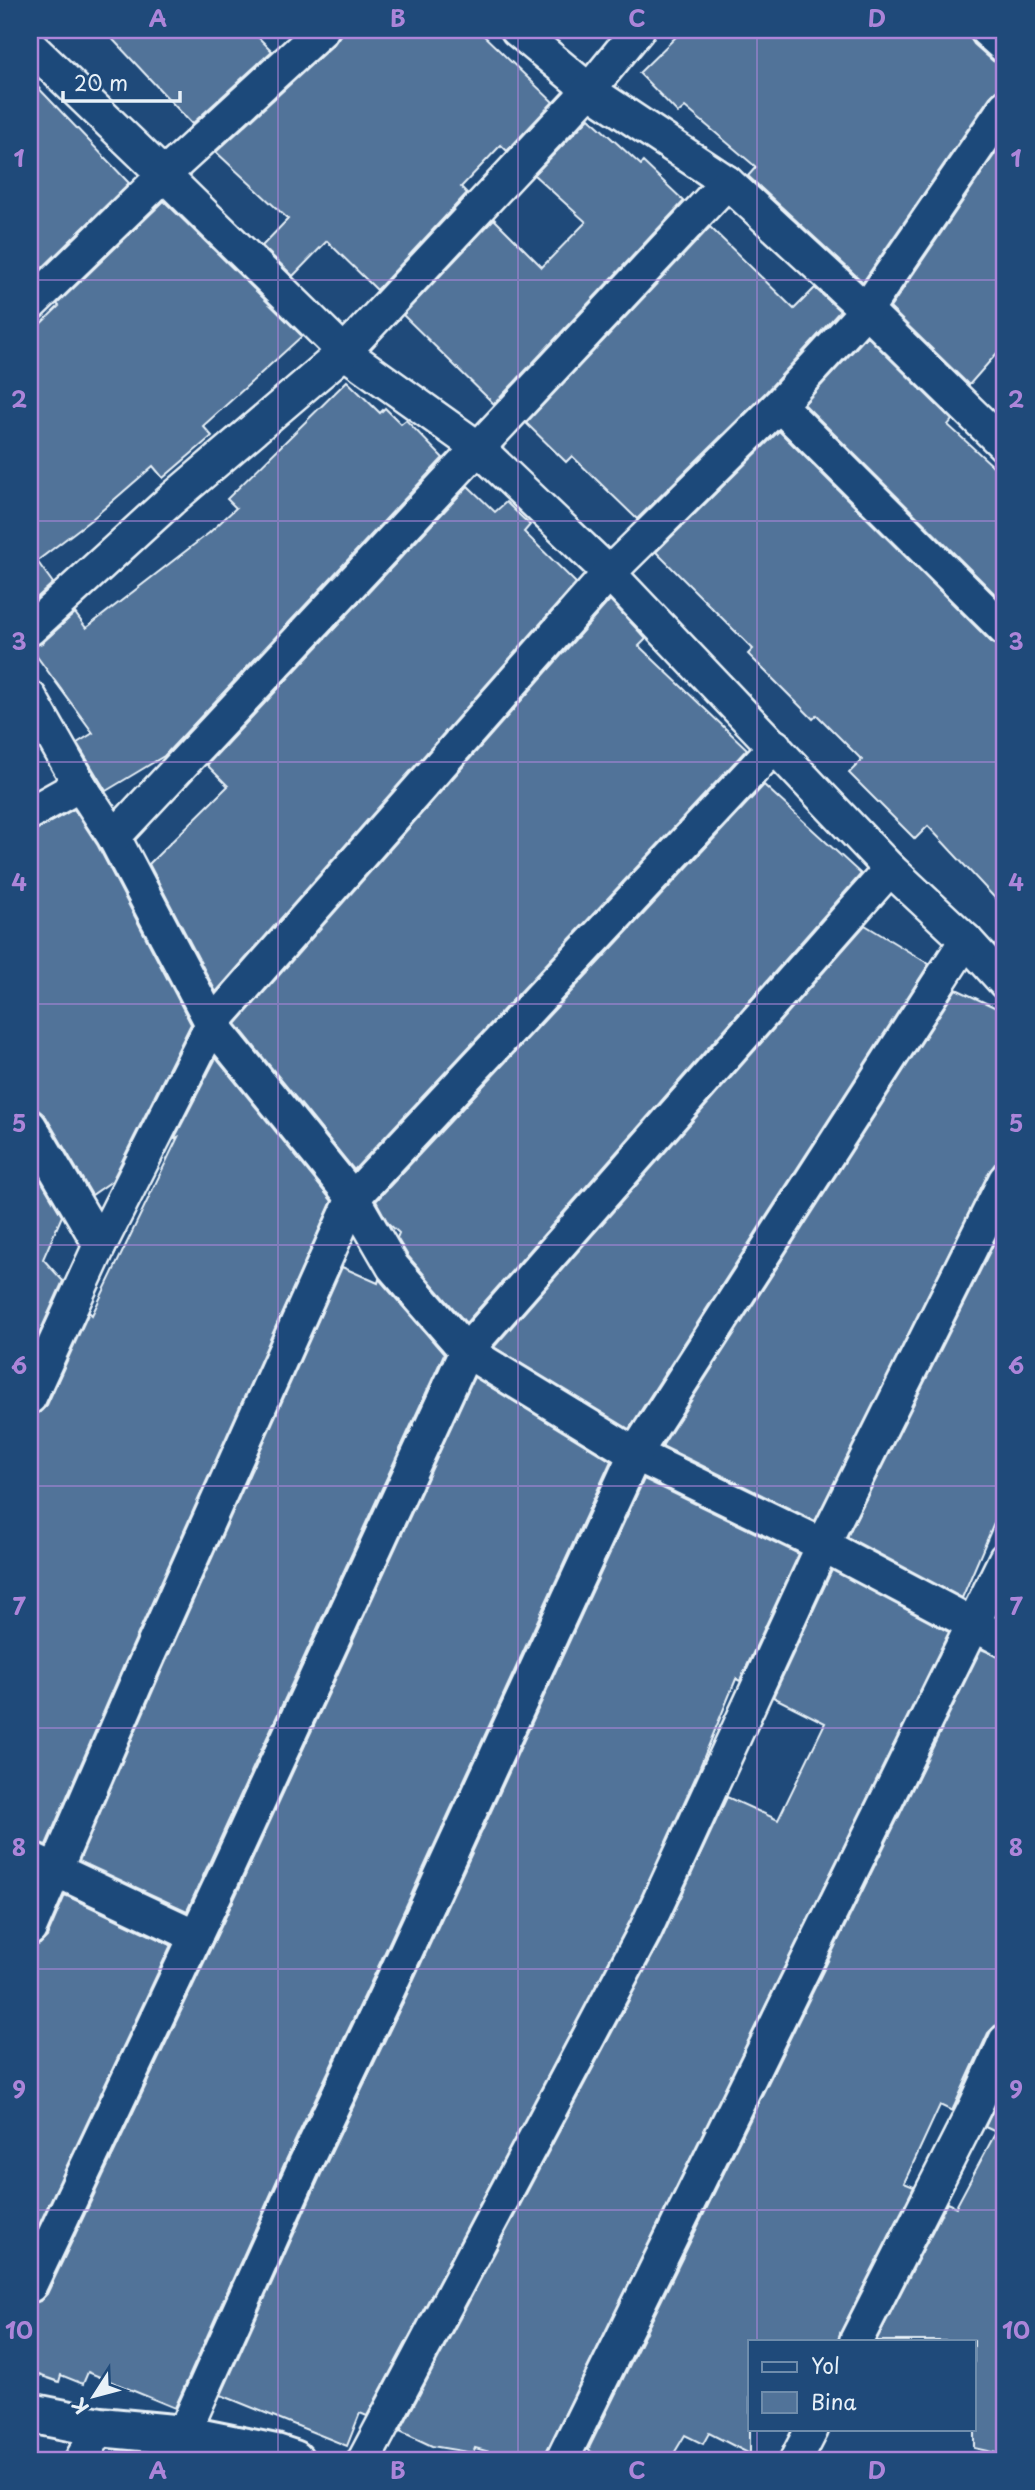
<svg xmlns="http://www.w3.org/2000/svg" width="1035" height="2490" viewBox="0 0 1035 2490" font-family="'Playpen Sans',sans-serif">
  <rect width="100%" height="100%" fill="#1f4a7a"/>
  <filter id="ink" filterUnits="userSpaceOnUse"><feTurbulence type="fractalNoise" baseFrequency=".0143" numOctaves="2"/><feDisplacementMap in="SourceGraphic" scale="14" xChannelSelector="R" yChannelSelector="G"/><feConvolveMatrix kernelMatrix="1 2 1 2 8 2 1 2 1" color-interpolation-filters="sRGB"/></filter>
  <g filter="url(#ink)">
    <g fill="#517399" stroke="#e8f1f8" stroke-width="2">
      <polygon points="104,30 251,30 272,51 192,124"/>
      <polygon points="344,30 478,30 553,102 507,151 501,145 461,187 467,193 377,290 327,241 293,276 262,246 288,219 216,152 334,44"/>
      <polygon points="683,30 968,30 969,36 974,44 993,61 1005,65 1005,89 996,91 990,97 863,282 748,176 756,167 685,107 678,113 639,73"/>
      <polygon points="30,79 129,183 32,278 30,276"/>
      <polygon points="589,118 641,165 643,162 684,201 494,404 403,315 494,219 542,267 586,222 534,175"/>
      <polygon points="1005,139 1005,344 969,385 890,308"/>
      <polygon points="164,201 302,336 203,426 212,436 163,478 153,466 92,519 37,561 53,583 30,604 30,334 59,306 57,304"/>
      <polygon points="710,227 794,309 815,288 840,311 766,392 637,519 572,456 566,462 526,423"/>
      <polygon points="867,336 952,420 948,425 1005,477 1005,604 804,404"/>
      <polygon points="347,381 380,413 385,408 401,424 406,420 443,458 164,756 106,791 77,743 93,733 30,647 42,643 75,613 86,628 209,533 236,508 227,499"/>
      <polygon points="779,431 992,643 1005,648 1005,909 928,826 915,839 849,773 862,760 817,715 813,719 748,654 753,649 656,552"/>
      <polygon points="468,486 495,512 506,502 530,525 524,532 576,583 216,992 149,864 228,786 207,765"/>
      <polygon points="610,600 646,639 639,646 747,749 354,1170 236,1024"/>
      <polygon points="764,785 861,874 466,1323 408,1256 397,1238 399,1233 388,1223 376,1201"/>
      <polygon points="74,809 98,846 191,1024 112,1181 92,1195 46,1117 38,1110 30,1108 30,833"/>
      <polygon points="865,925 929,964 629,1429 494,1347"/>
      <polygon points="956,989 1005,1012 1005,1162 995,1164 989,1172 815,1521 662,1446"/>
      <polygon points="216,1058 332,1201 124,1665 46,1845 30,1840 30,1415 40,1412 47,1405 89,1312 92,1315 178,1137 174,1139"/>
      <polygon points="30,1162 62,1216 43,1259 63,1281 30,1354"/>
      <polygon points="1005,1221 1005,1498 962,1598 847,1537"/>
      <polygon points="342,1267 378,1283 379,1279 444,1354 187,1911 79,1861 158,1679"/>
      <polygon points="474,1377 611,1461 373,1978 287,2158 175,2408 88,2372 83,2384 61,2375 59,2382 30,2372 30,2304 40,2301 47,2294 244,1878"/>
      <polygon points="644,1479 799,1554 740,1681 736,1679 697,1774 630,1921 367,2416 360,2413 347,2446 221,2395 321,2174 407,1994"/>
      <polygon points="832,1570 949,1632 546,2452 544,2460 519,2460 475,2448 473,2453 432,2446 400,2431 662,1938 727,1797 778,1820 825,1723 773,1697"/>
      <polygon points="981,1649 1005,1659 1005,2023 995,2026 988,2033 952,2111 940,2105 904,2183 914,2187 840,2333 838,2341 750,2341 750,2454 709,2433 703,2444 685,2435 670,2460 606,2460 588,2450"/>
      <polygon points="65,1895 171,1945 30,2244 30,1947 40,1944 47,1937"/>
      <polygon points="1005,2085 1005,2455 974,2448 974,2341 876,2341 947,2203 956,2207 996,2132 985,2127"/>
    </g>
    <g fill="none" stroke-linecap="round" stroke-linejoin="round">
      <defs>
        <g id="minor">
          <polyline points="517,30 589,90 727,182 866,310 1005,446"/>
          <polyline points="986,30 1005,47"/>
          <polyline points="30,46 164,175 344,352 477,447 609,573 890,869 966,940 1005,983"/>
          <polyline points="30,305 164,175 322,30"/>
          <polyline points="779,405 1005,630"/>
          <polyline points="30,629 171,500 344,352 589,90 638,30"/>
          <polyline points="30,697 80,785 114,837 212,1024 353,1198 393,1267 466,1351 635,1454 823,1545 1005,1641"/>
          <polyline points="30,813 80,785"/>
          <polyline points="114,837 727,182"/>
          <polyline points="30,1126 100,1245"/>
          <polyline points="30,1397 100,1245 212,1024 609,573 779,405 866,310 1005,107"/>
          <polyline points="30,1858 196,1936"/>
          <polyline points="30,1929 141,1672 353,1198 775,746"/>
          <polyline points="30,2286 227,1870 466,1351 890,869"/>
          <polyline points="856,2341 976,2105 1005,2041"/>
          <polyline points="183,2435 304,2166 390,1986 635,1454 966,940"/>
          <polyline points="81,2460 100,2427"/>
          <polyline points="364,2460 646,1929 823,1545 1005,1180"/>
          <polyline points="562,2460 1005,1559"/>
          <polyline points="796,2460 812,2429"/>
        </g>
        <polyline id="tertiary" points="30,2413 100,2427 183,2435 276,2454 294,2460"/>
      </defs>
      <use href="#minor" stroke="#e8f1f8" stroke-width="37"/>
      <use href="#tertiary" stroke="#e8f1f8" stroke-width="44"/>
      <use href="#minor" stroke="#1f4a7a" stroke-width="32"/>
      <use href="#tertiary" stroke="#1f4a7a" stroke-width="38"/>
    </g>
  </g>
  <path fill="none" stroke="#ac85d9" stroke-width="2" stroke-opacity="0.55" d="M278,30V2460M518,30V2460M757,30V2341M30,280H1005M30,521H1005M30,762H1005M30,1004H1005M30,1245H1005M30,1486H1005M30,1728H1005M30,1969H1005M30,2210H1005M757,2429V2460"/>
  <rect width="1035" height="2490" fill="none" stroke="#1f4a7a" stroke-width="77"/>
  <rect x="748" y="2340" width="228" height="91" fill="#1f4a7a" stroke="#6f8dac" stroke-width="2"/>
  <rect x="762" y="2362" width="35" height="10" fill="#1f4a7a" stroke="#6f8dac" stroke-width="2"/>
  <text x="811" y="2374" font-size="21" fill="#e8f1f8">Yol</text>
  <rect x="762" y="2392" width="35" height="21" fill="#517399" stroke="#6f8dac" stroke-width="2"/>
  <text x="811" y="2410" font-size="21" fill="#e8f1f8">Bina</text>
  <g transform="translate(94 2396) rotate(234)" stroke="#1f4a7a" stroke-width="5" paint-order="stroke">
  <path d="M0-5L12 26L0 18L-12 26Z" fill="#e8f1f8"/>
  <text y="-10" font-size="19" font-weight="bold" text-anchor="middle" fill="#e8f1f8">K</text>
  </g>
  <path d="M63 91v10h117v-10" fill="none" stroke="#e8f1f8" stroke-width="3.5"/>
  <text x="74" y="91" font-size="21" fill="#e8f1f8" stroke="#1f4a7a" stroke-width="5" paint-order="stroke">20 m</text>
  <rect x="38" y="38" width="958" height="2414" fill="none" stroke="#ac85d9" stroke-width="2.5"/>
  <g font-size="23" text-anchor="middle" font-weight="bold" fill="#ac85d9">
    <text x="158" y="27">A</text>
    <text x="398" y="27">B</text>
    <text x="637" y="27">C</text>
    <text x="877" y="27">D</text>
    <text x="19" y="167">1</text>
    <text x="1016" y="167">1</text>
    <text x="19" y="408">2</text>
    <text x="1016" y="408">2</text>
    <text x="19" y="650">3</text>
    <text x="1016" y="650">3</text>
    <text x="19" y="891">4</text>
    <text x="1016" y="891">4</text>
    <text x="19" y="1132">5</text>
    <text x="1016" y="1132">5</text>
    <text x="19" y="1374">6</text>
    <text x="1016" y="1374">6</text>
    <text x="19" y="1615">7</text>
    <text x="1016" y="1615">7</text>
    <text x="19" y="1856">8</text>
    <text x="1016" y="1856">8</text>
    <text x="19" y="2098">9</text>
    <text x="1016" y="2098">9</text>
    <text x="19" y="2339">10</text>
    <text x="1016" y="2339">10</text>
    <text x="158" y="2479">A</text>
    <text x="398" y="2479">B</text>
    <text x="637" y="2479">C</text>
    <text x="877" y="2479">D</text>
  </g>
</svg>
